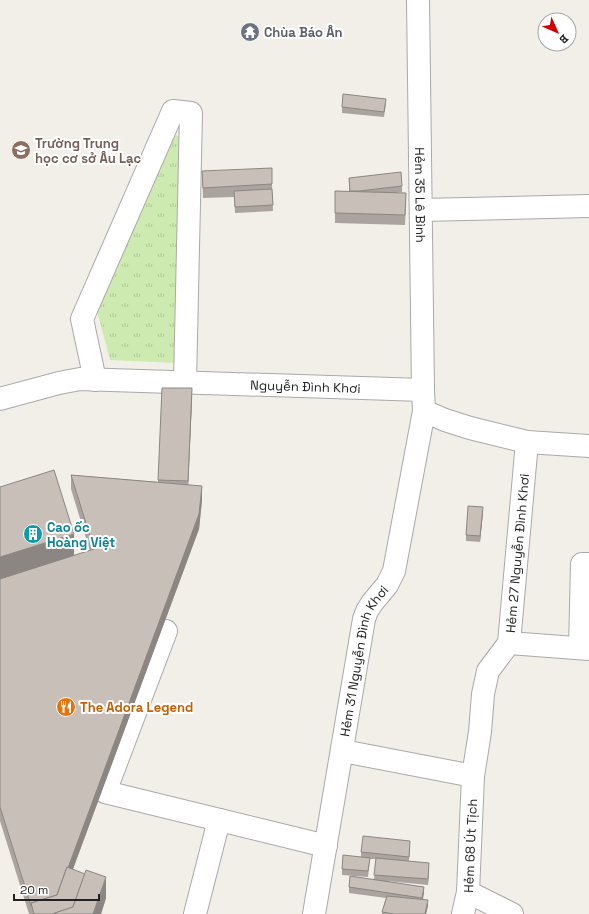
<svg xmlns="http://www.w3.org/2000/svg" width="589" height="914" viewBox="0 0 589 914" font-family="'Space Grotesk',sans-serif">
  <defs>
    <pattern id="grass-tufts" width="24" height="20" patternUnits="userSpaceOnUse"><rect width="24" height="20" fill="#cdebb0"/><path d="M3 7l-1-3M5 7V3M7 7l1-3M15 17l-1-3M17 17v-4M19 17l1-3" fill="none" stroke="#b0c997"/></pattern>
  </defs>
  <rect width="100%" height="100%" fill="#f2efe9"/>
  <polygon fill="url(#grass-tufts)" points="171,135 182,136 175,363 110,360 96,307"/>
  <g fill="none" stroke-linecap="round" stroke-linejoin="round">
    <defs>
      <g id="minor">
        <path id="s1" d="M418,0L423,390"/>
        <polyline points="421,210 589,206"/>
        <polyline points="95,380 82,319 173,111 191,113 185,383"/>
        <path id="s2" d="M0,399L59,383L80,379L423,390L424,411L445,420L470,428L527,442L589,446"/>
        <polyline points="166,631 105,792 326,846"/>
        <polyline points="509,643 589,649"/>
        <polyline points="580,648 582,564 589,564"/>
        <polyline points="343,751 473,776"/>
        <polyline points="468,892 512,914"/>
        <polyline points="195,914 219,820"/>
        <path id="s3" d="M314,914L364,619L367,611L372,603L387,585L394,571L424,411"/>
        <path id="s4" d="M463,914L468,892L473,776L480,732L483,694L488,671L509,643L527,442"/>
      </g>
    </defs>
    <use href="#minor" stroke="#a9a9a9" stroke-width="24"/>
    <use href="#minor" stroke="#fff" stroke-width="22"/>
  </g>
  <g fill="#aba49e">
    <polygon points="386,104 384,117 342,113 342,107"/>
    <polygon points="202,171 272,184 273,211 235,213 234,197 203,198"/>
    <polygon points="349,178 402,186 402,192 397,192 406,203 405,225 335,223 335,191 349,191"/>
    <polygon points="192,399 188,485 202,500 199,529 73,869 106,898 101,914 29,914 0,821 0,487 74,556 90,551 71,489 71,475 158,482 158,480"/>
    <polygon points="483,512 480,542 466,541 466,535"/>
    <polygon points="410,846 409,861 429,868 428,885 387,881 424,892 423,900 428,906 426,914 382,914 382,912 386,898 349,893 349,887 374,879 376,859 370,859 368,877 342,875 342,869 361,857 361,852"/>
  </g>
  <g fill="#8b8681">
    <polygon points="192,388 192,399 188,491 188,481"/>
    <polygon points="202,486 202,500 199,529 57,912 57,898"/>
    <polygon points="483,507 483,512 480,542 480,536"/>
    <polygon points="74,534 74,558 0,581 0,557"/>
    <polygon points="429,863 429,868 428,885 428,879"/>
    <polygon points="106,877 106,898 101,914 93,914"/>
    <polygon points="424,887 424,892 422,903 422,898"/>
    <polygon points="428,900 428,906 426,914 425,914"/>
  </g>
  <g fill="#c7bfb8" stroke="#8b8681">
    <polygon points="343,94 386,99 384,112 342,107"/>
    <polygon points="272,168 272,184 203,188 202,171"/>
    <polygon points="401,172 402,186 359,191 350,191 349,178"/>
    <polygon points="272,189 273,205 235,207 234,191"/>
    <polygon points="335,191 406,193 405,215 335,213"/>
    <polygon points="162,388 192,388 188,481 158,480"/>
    <polygon points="54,470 74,534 0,557 0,487"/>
    <polygon points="71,475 202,486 199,514 68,868 67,867 57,895 31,903 31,906 0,807 0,579 94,549"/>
    <polygon points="468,506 483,507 480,536 466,535"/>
    <polygon points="363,836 410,841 409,857 361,852"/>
    <polygon points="343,855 370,858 368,871 342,869"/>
    <polygon points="376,858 429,863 428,879 374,875"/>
    <polygon points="67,867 85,874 73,907 52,914 34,914 31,903 57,895"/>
    <polygon points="86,870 106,877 93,914 52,914 73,907"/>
    <polygon points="350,876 424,887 422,898 349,887"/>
    <polygon points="387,896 428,900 425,914 394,914 382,912"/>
  </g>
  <defs>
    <symbol id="temple-disc" viewBox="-11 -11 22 22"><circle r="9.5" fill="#6b7280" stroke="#fff"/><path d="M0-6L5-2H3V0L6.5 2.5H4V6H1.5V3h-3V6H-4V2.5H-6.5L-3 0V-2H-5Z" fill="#fff"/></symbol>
    <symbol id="school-disc" viewBox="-11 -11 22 22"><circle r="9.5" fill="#8d6e63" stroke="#fff"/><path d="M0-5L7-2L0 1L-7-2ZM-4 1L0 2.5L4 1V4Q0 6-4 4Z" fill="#fff"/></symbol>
    <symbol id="building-disc" viewBox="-11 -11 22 22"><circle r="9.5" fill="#0f9aa8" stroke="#fff"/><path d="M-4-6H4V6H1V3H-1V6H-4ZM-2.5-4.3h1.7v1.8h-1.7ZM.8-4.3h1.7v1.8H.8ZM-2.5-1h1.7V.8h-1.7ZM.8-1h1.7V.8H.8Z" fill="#fff"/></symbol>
    <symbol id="restaurant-disc" viewBox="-11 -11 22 22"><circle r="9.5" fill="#e8710a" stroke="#fff"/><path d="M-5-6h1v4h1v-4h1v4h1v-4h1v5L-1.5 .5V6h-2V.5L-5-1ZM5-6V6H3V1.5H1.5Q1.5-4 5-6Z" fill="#fff"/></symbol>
  </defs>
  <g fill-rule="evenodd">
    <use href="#temple-disc" x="239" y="21" width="22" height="22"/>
    <use href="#school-disc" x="10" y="139" width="22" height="22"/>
    <use href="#building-disc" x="22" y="523" width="22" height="22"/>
    <use href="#restaurant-disc" x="55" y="696" width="22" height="22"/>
  </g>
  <g text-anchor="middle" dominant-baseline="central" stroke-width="4" stroke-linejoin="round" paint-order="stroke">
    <g font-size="13" font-weight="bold" fill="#5b616d" stroke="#fff" text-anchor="start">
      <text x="264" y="32">Chùa Báo Ân</text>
    </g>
    <g font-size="13" font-weight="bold" fill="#785e54" stroke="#fff" text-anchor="start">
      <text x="35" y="143">Trường Trung<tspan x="35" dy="15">học cơ sở Âu Lạc</tspan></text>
    </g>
    <g font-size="13" fill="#222" stroke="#fff">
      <text stroke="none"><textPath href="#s1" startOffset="195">Hẻm 35 Lê Bình</textPath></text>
      <text stroke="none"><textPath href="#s2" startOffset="308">Nguyễn Đình Khơi</textPath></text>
      <text stroke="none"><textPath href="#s4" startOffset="370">Hẻm 27 Nguyễn Đình Khơi</textPath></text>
      <text stroke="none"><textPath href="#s3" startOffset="259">Hẻm 31 Nguyễn Đình Khơi</textPath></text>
      <text stroke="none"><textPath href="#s4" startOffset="69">Hẻm 68 Út Tịch</textPath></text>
    </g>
    <g font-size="13" font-weight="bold" fill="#0d838f" stroke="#fff" text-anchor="start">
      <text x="47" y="527">Cao ốc<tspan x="47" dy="15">Hoàng Việt</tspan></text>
    </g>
    <g font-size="13" font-weight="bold" fill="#c56008" stroke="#fff" text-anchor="start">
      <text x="80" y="707">The Adora Legend</text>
    </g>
  </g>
  <g transform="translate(557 32) rotate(135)"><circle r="19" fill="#ffffff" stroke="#a7a7a7"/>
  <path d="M0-3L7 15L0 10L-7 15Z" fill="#d40000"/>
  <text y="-6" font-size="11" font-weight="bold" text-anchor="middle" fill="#222222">B</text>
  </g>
  <path d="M14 894v6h85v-6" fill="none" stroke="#222222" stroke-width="2"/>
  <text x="20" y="894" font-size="12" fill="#222222" stroke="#ffffff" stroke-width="3" paint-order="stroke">20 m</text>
</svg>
